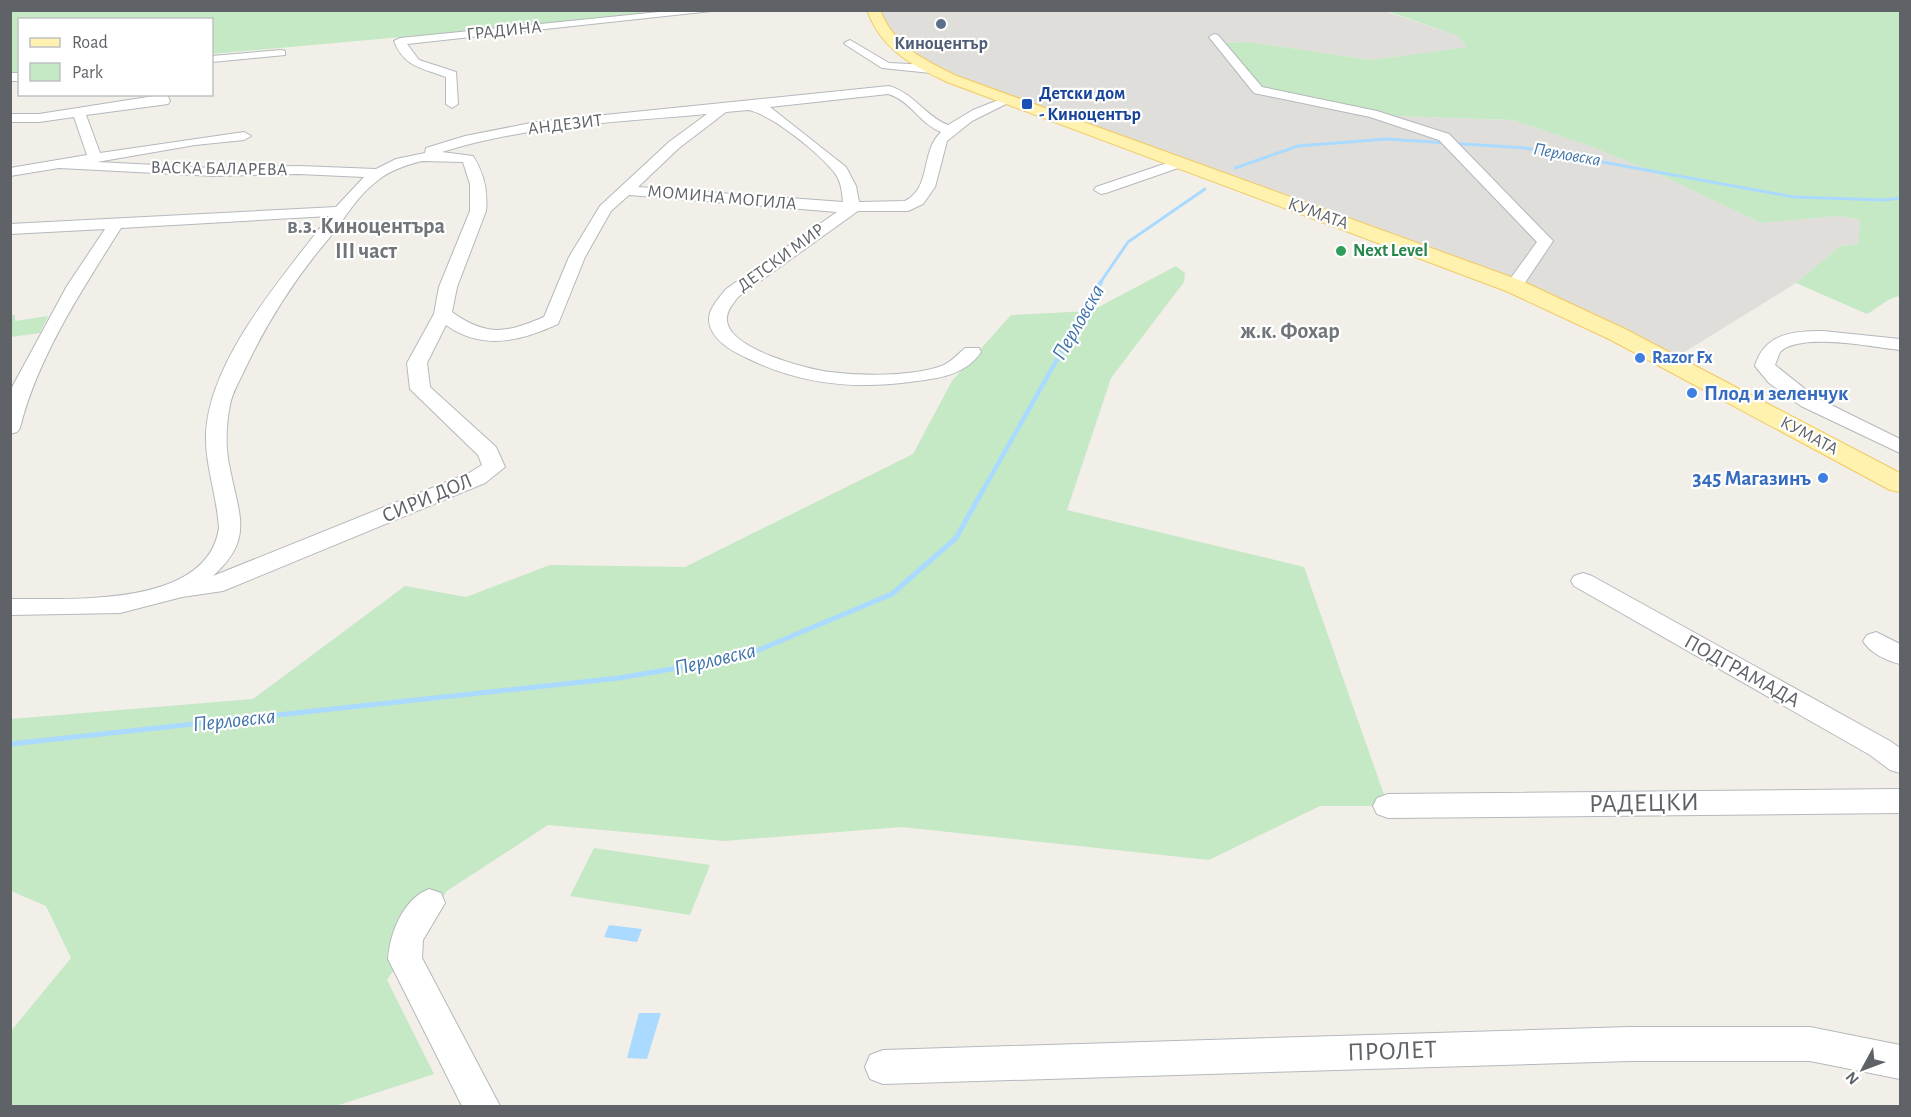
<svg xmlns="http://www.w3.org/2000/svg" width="1911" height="1117" viewBox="0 0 1911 1117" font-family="'Alegreya Sans',sans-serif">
  <rect width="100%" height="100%" fill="#f1efe8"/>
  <polygon fill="#e0deda" points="873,11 1384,11 1458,36 1468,47 1371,60 1249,42 1222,43 1398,116 1513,120 1593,147 1667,178 1761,223 1837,216 1860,219 1858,244 1840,246 1796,283 1670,361 1617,334 919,63"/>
  <g fill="#c5e8c5">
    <path d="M1384,10L1900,11V296C1887,298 1880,307 1867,314L1796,283L1840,246L1858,244L1860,219L1837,216L1761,223L1667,178L1593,147L1513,120L1398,116L1263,88L1221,43L1249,42L1371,60L1467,47L1458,36Z"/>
    <polygon points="11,11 689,11 212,54 212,20 20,20 19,72 11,73"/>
    <polygon points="1176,266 1185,273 1184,282 1111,378 1067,510 1304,567 1388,806 1320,806 1209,860 902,827 724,841 548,825 447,891 387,980 434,1074 336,1106 11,1106 11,1031 71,958 46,906 11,891 11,719 253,699 405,586 466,597 550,565 685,567 913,454 952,381 1011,315 1091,311"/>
    <polygon points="11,315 15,315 15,321 48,316 40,333 11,337"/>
    <polygon points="594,848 710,865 690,915 570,896"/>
  </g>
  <g fill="#aadaff">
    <polygon points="609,925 642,929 637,942 604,937"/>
    <polygon points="639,1013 661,1013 647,1059 627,1058"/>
  </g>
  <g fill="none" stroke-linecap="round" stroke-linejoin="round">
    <g stroke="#aadaff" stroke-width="3">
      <polyline points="1235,168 1298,146 1386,139 1526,148 1794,197 1885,200 1900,198"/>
      <polyline points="1100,283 1128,242 1205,189"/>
    </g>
    <polyline stroke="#aadaff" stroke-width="4.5" points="982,492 1101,282"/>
    <polyline stroke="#aadaff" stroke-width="5" points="10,744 619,678 742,657 892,594 956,538 983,490"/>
    <defs>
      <g id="minor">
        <path d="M679,10H721L407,44L419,60L456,72L458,104L452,108L446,104V77C422,68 404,67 394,41L400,38Z"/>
        <polygon points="1214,34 1218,35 1262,87 1377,111 1449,134 1553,241 1520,290 1508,290 1505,286 1537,242 1439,140 1370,117 1254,93 1209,37"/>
        <polygon points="850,40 889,63 931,65 937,69 931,73 882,68 846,45 844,43"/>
        <polygon points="281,50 285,51 285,55 212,62 212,56"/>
        <rect x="10" y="73" width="10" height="8"/>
        <path d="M889,86C914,93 925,116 948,125L973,110L1006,97L1012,101L972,121L947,141L935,187L923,204L908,211H858L738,297C733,304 726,311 727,321C730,349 806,369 830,372C861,376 914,377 944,365C952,361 958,354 965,348H979L981,352C966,374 942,378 917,381C858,390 801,385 747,358C732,351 711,340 709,321C708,309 719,298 726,289L837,212L629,195L611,211L585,257L558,324C521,341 482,351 446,325L427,363L430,387L496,447L505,467L485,483L223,591L182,597L120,613L10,615V599C70,598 207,609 219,528C217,495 205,466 206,433C210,357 285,275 329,216L121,228C83,288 37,358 20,428L17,432L10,434V391L67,286L105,229L10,234V224L336,207L364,177L299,174L214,176L59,168L10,176V168L87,155L74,117L39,122H10V114H39L167,94L170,101L168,104L86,115L100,153L244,132L251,136L244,140L195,145L97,162L214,168L299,166L376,169L396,159L425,153L426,148L465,136L536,122ZM888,94C910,100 920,124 941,132C920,152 932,187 905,201L859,202L856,186L846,167L770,107ZM748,110C771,114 819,153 834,172C841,180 842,192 843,202L638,187L679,148L726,112ZM707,114L669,142L600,206L569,257L544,317C506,333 487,337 452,312L457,287L486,211C488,191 484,173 473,156L442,152C528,125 618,122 707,114ZM422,161L463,162L470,184V211L439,287L434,314L407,363L410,389L478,455L482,465L469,473L213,576C254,539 239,516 230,469C225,448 226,425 230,405C232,393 239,382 244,371C267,322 295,278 330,237C345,218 357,196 377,181C390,170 406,165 422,161Z"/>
        <polygon points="1179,159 1186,163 1184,166 1106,193 1101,194 1094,190 1096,187"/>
        <path d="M1823,331L1900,339V350C1871,347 1801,332 1780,352L1775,365L1815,397L1900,439V453L1801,406L1769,383L1755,366C1764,333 1794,331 1823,331Z"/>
        <polygon points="1583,573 1592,576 1890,741 1900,748 1900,773 1890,770 1870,755 1574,586 1571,581 1574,576"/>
        <path d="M1876,632L1900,644V664C1887,661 1870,653 1863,641L1867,635Z"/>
        <polygon points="1900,789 1900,813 1388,818 1377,814 1373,806 1377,798 1388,794"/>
        <path d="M429,889L441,893L445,903L423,940L422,958L500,1106H462L388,959C390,933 403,899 429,889Z"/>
        <polygon points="1630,1027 1810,1027 1900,1045 1900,1079 1810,1061 1630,1061 883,1084 870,1079 865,1067 870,1055 883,1050"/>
      </g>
      <path id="major" d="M867,10H880C894,46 924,60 957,76L1522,281L1625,329L1900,473V492L1890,490L1609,339L1506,291L947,82C911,65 881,49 867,10Z"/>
    </defs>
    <use href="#minor" stroke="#b5b8bc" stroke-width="2"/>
    <use href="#major" stroke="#f2c960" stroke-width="2"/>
    <use href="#minor" fill="#fff" fill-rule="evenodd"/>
    <use href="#major" fill="#fff2af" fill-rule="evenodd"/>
  </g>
  <circle fill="#5c6f8a" stroke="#fff" stroke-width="2" cx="941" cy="24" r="6"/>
  <rect fill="#1a4fb4" stroke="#fff" stroke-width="2" x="1021" y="98" width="12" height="12" rx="3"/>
  <circle fill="#2e9e5b" stroke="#fff" stroke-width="2" cx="1341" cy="251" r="6"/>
  <g fill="#3f7fe0" stroke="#fff" stroke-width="2">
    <circle cx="1640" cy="358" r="6"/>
    <circle cx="1692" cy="393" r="6"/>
    <circle cx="1823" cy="478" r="6"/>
  </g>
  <g text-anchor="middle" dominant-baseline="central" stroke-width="4.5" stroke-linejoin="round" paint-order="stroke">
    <g font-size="18" fill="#5f6368" stroke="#fff">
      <text transform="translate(504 31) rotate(-6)">ГРАДИНА</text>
      <text transform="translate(565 125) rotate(-7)">АНДЕЗИТ</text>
      <text transform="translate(219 169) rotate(1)">ВАСКА БАЛАРЕВА</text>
      <text transform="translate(722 198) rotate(5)">МОМИНА МОГИЛА</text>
      <text transform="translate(1318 214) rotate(20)">КУМАТА</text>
      <text transform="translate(781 258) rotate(-36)">ДЕТСКИ МИР</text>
      <text transform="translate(1809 436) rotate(28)">КУМАТА</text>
    </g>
    <g font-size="18" font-weight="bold" fill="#4e5e75" stroke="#fff">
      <text x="941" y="44">Киноцентър</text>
    </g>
    <g font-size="18" font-weight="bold" fill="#164399" stroke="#fff" text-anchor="start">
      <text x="1039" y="94">Детски дом<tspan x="1039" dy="21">- Киноцентър</tspan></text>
    </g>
    <g font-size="18" font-style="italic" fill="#4174aa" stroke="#fff">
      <text transform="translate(1567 155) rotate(10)">Перловска</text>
    </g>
    <g font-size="18" font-weight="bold" fill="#27864d" stroke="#fff" text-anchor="start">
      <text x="1353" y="251">Next Level</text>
    </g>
    <g font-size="18" font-weight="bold" fill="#366cbe" stroke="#fff" text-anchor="start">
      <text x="1652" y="358">Razor Fx</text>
    </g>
    <g font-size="21" font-weight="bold" fill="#366cbe" stroke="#fff" text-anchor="start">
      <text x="1704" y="393">Плод и зеленчук</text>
      <text x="1811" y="478" text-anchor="end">345 Магазинъ</text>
    </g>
    <g font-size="21" fill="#5f6368" stroke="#fff">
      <text transform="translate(427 498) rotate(-23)">СИРИ ДОЛ</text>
      <text transform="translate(1742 671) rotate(29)">ПОДГРАМАДА</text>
    </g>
    <g font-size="22" font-weight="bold" fill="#70757a" stroke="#fff">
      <text x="366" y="226">в.з. Киноцентъра<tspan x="366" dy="25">ІІІ част</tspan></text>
      <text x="1290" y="331">ж.к. Фохар</text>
    </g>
    <g font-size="22" font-style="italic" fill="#4174aa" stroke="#fff">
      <text transform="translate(1078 322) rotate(-60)">Перловска</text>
      <text transform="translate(715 659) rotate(-13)">Перловска</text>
      <text transform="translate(234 720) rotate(-6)">Перловска</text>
    </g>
    <g font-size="26" fill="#5f6368" stroke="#fff">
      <text transform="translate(1644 803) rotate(-1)">РАДЕЦКИ</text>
      <text transform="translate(1392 1051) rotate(-2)">ПРОЛЕТ</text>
    </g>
  </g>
  <rect width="1911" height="1117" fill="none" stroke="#5f6368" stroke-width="24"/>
  <rect x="18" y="18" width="195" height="78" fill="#ffffff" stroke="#bfc1c3" stroke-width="1.5"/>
  <rect x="30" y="38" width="30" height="9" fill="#fff2af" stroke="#bfc1c3" stroke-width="1.5"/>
  <text x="72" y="48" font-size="18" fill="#5f6368">Road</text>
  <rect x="30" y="63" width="30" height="18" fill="#c5e8c5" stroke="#bfc1c3" stroke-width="1.5"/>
  <text x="72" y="78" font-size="18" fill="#5f6368">Park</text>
  <g transform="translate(1863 1069) rotate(229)" stroke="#ffffff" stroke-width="4.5" paint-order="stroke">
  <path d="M0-4.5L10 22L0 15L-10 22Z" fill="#5f6368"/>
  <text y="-9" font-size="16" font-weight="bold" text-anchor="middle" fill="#5f6368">N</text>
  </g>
</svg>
